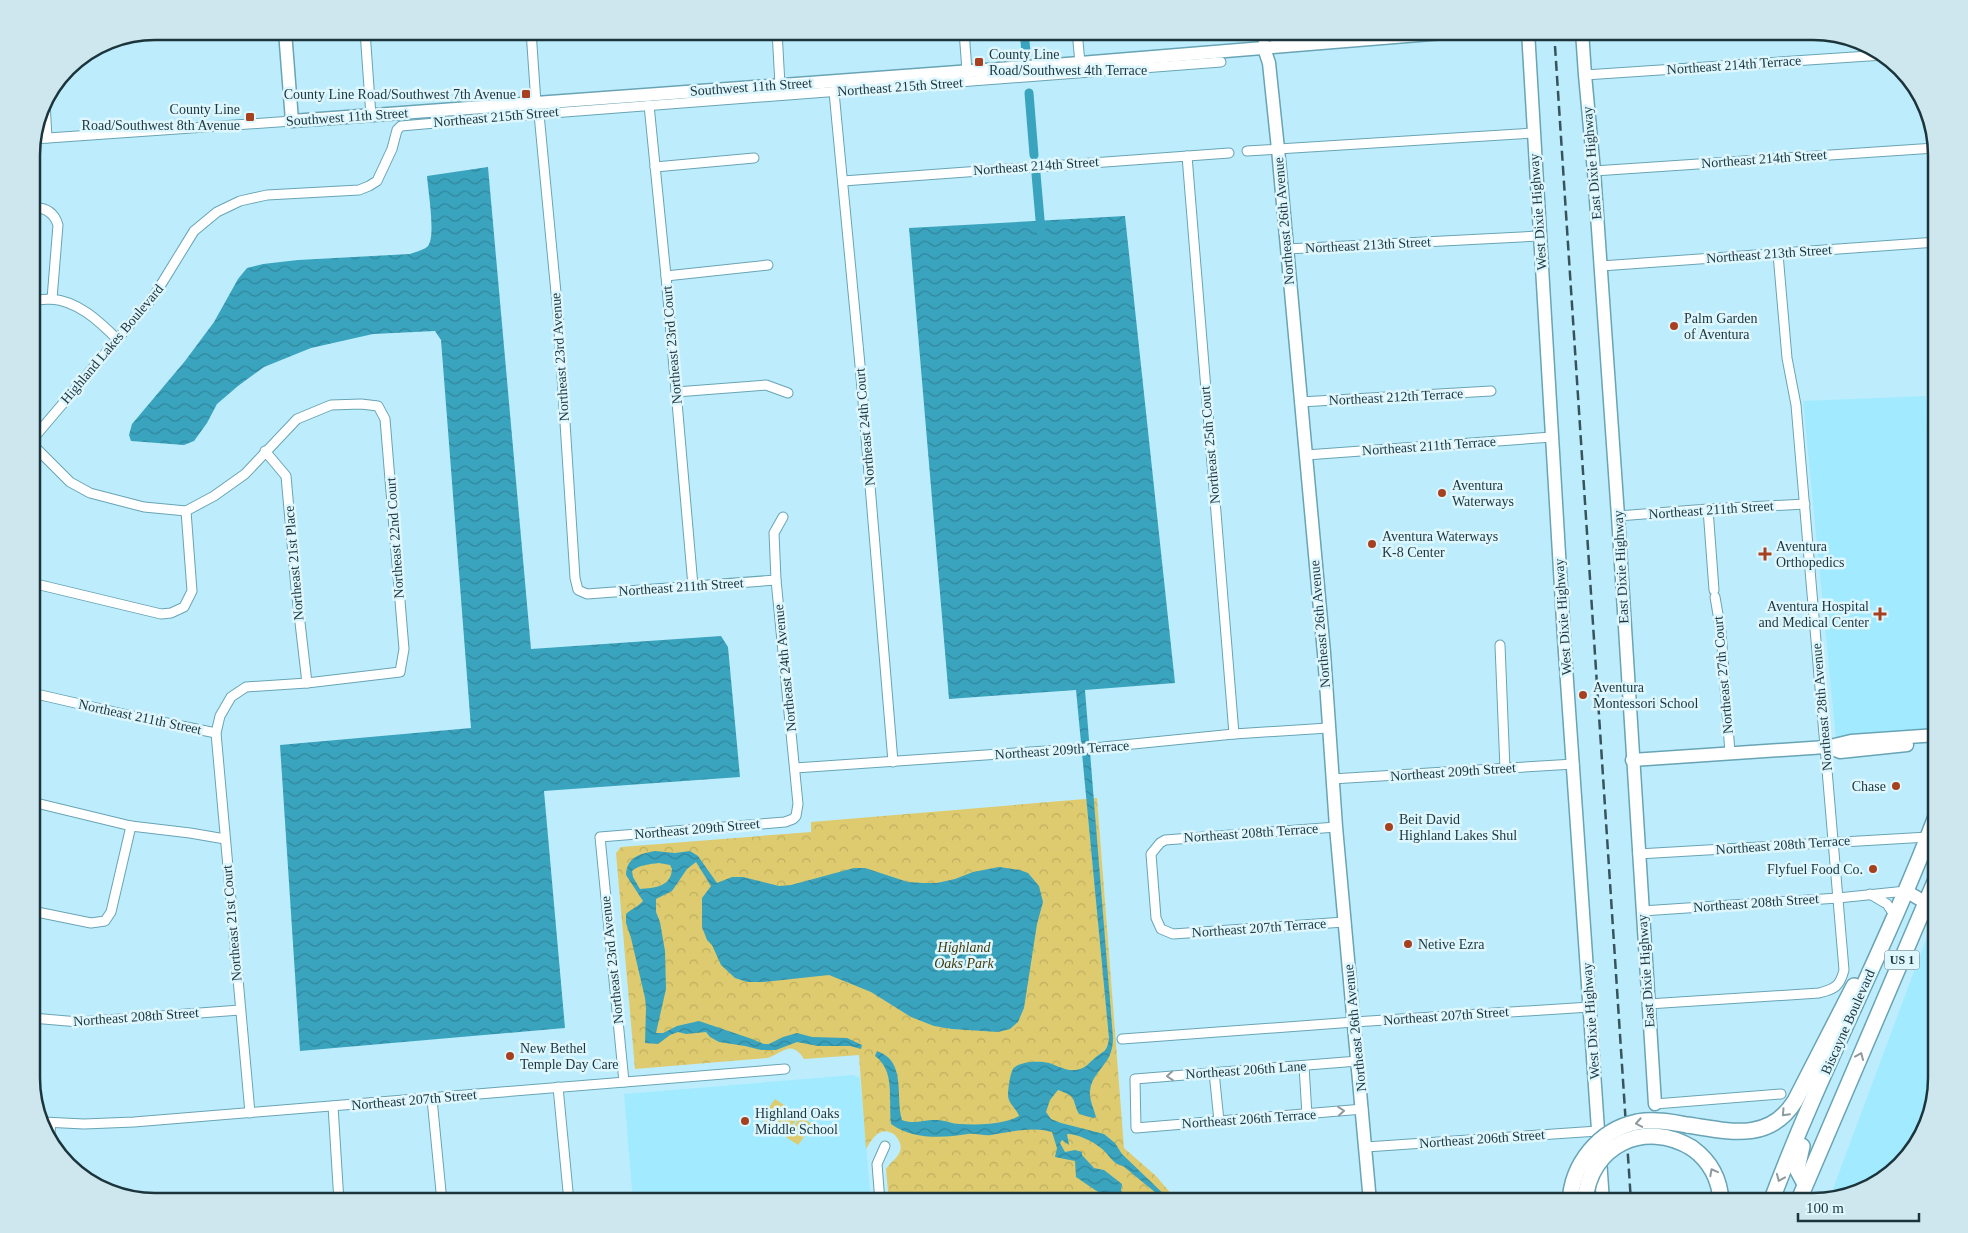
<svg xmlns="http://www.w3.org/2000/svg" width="1968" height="1233" viewBox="0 0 1968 1233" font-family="Georgia,serif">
  <defs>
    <pattern id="park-crowns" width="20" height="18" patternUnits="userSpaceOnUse" patternTransform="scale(1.25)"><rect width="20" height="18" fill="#decb6f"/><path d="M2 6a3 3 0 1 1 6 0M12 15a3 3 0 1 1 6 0" fill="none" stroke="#beaf61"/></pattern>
    <pattern id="water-waves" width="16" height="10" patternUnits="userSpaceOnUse" patternTransform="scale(1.25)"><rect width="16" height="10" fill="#3aa4bf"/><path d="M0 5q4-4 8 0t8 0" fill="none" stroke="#30869c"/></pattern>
  </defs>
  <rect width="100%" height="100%" fill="#bdedfc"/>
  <g fill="#a2eaff">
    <polygon points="1926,396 1928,482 1937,482 1937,730 1836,739 1803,401"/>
    <polygon points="1937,919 1937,1078 1916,1146 1874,1185 1830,1197 1932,923"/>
    <polygon points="853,1075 860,1078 871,1202 633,1202 624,1094"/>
  </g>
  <path fill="url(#park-crowns)" d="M1097,798L1124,1148L1156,1176L1178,1202H889L886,1169C894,1157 909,1152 895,1135C881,1125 873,1137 866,1149L859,1055L804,1059C791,1038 782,1054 767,1058L635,1069L616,853L621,847L811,832V822Z"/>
  <g fill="#decb6f">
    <polygon points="775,1099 787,1107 772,1127 761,1119"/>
    <polygon points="787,1108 799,1116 785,1136 773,1128"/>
    <polygon points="801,1116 813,1125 798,1145 786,1137"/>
  </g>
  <g fill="url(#water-waves)" fill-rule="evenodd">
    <path d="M488,167L531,649L721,636L728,647L740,777L544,791L565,1028L300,1051L280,745L471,728L441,340L435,331L373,334L311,348L264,367L238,386L217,404L207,423L194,441L184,445L131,441L129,435L132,424L185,361L214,322L238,279L247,268L263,264L298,260L410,254C415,252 424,250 428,246C436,236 428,190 427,176Z"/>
    <path d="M1125,216L1175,683L1085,690L1113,1038C1113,1044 1112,1051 1109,1057C1103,1068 1091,1077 1090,1091C1089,1099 1094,1109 1096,1117L1093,1118L1079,1114C1071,1098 1078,1097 1058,1090L1050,1100L1046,1112L1051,1119L1061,1123L1104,1134L1115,1143L1122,1154L1172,1202H1167L1123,1166C1112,1164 1109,1154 1101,1148C1092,1141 1078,1134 1067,1134L1069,1145L1062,1140L1060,1143L1065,1152L1075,1150L1082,1152V1155L1094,1168L1104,1170L1122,1184L1121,1191L1135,1202H1116L1095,1190L1076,1177L1075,1161L1055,1157L1057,1148L1052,1132C1033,1126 1011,1132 991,1135C984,1136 976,1133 968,1134C944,1138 912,1140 891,1124C888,1101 896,1071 875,1056L877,1051C907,1061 895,1097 902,1120C914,1125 925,1119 937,1120C945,1120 952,1124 960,1124C979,1125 1002,1125 1019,1116C1017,1109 1009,1105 1008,1096C1008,1091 1010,1069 1015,1067C1023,1061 1040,1061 1049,1063C1058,1066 1066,1071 1075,1070C1086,1069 1087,1064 1095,1058C1104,1050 1107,1053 1109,1038L1076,690L949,699L909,228Z"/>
    <path d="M655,851L675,853L690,851L698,856L717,883L732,877H743L779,886L791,885L854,868H865L908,882L923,883H937L955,879L973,872L999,867L1020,870L1028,873L1039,886L1043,902L1037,924L1024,1008L1018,1022L1010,1029L998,1032L952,1029L934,1026L911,1017L871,992L829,975L764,982H747L735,978L721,965L712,945L707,940L702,927V898L711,886L696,862L687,869L672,891L656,899V912L660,922L665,951L666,989L656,1033H663L677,1026L699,1021L752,1039L764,1044H769L783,1037L797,1033L812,1037L847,1038L862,1045L861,1049L850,1046H818L797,1042L776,1050H761L745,1046L719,1042L710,1037L706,1032L686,1034L678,1032L670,1035L658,1044L645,1043L646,1008L645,998L631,938L626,923V914C631,909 638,907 643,901L626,875C627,857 639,854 655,851ZM659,863L670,865L672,869C671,887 654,888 640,889L633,877L632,871C639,865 650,864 659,863Z"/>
  </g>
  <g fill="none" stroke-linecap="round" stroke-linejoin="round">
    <g stroke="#3aa4bf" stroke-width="9">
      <polyline points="1024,31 1026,52"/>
      <polyline points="1029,93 1034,155"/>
      <polyline points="1036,174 1041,231"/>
    </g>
    <defs>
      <g id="street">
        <polyline points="365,31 371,116"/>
        <polyline points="531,31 536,103"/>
        <polyline points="777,31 780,85"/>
        <polyline points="964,31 967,71"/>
        <polyline points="1077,31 1080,63"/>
        <polyline points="1263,31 1264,48"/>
        <polyline points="1585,75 1884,55"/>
        <polyline points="834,92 860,365 893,762"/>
        <polyline points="45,102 47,138"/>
        <polyline points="649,105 666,276 693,586"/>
        <polyline points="539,114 558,314 575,578 578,590 587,594 776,580"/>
        <polyline points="34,139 292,121"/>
        <polyline points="1247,151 1533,133"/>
        <polyline points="1187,156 1234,734"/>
        <polyline points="655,167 754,158"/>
        <polyline points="1594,171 1935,148"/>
        <polyline points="843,181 1229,153"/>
        <path d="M32,208C45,207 54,212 58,225L52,299"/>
        <polyline points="1287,249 1539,236"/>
        <polyline points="1601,266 1937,242"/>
        <polyline points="666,276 768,265"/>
        <path d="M32,301C38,300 45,299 51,299C78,301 99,321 117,339"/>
        <polyline points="676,392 766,385 788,393"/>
        <polyline points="1300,402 1491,391"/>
        <polyline points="32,440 154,296 194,231 217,212 240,201 267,195 359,190 369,186 377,181 392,149 397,130 401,126 539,114 1221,62"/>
        <polyline points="32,444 70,482 90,493 144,507 186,511 214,496 245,474 297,419 331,405 361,404 378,406 385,419 404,649 400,672 307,683 246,687 231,697 220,716 216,733 250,1113"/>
        <polyline points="265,451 286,476 296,588 307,683"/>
        <polyline points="1306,455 1552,437"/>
        <polyline points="1708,509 1714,590"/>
        <polyline points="1618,516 1708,509 1805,504"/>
        <polyline points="32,583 161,614 171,613 184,607 192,591 186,511"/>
        <polyline points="1715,597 1721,632 1730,753"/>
        <polyline points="1500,645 1505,769"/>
        <polyline points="32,693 132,716 216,733"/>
        <polyline points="795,768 1103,747 1234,734 1328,728"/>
        <polyline points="1332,779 1574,764"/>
        <polyline points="32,802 131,826 190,833 225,839"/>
        <polyline points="1336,827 1165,840 1160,843 1151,854 1156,918 1161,929 1173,934 1344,922"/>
        <polyline points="1638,854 1928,837"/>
        <polyline points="1870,894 1887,904 1895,916"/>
        <polyline points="32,911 91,923 105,921 111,912 131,826"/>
        <polyline points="1642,911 1838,898 1906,891"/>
        <path d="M1648,1004L1819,993C1835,989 1840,986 1844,970L1796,405L1787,358L1778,254"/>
        <polyline points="32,1018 79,1022 240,1010"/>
        <polyline points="1122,1039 1354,1022 1590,1007"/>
        <polyline points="1358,1061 1135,1079 1136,1128 1363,1109"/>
        <polyline points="1304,1066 1307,1115"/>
        <polyline points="1214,1072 1219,1121"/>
        <polyline points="624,1082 600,837 785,822 793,819 796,816 798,804 776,580 774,533 783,517"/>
        <polyline points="558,1087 569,1202"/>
        <polyline points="432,1099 442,1202"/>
        <polyline points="1655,1104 1781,1094"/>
        <polyline points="333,1106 339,1202"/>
        <polyline points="43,1122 84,1124 134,1122 785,1069"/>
        <polyline points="49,1141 51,1123"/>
        <polyline points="1366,1147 1598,1131"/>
        <polyline points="880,1202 877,1164 885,1146"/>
      </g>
      <g id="secondary">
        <polyline points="285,31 292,121 1080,63 1468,31"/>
        <polyline points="1528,31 1564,638 1603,1202"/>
        <polyline points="1582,31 1585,75 1594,171 1618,516 1655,1104"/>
        <polyline points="1264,48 1269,63 1278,149 1324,653 1336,827 1370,1202"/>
        <polyline points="1830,748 1840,752 1907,745"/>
        <polyline points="1632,760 1826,747 1851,741 1937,735"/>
        <polyline points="1906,891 1926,903 1937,905"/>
      </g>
      <g id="primary">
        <path d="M1687,1125C1728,1131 1769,1143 1795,1101L1854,986"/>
        <polyline points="1802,1146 1797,1169 1805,1184"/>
        <path d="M1692,1148C1710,1161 1720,1180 1721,1202"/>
        <path d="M1771,1202C1820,1070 1887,946 1937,814"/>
        <polyline points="1798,1202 1937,877"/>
      </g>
    </defs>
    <use href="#street" stroke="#68a4b5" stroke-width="11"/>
    <use href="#secondary" stroke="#68a4b5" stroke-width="15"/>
    <use href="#primary" stroke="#68a4b5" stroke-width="18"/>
    <use href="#street" stroke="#fff" stroke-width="9"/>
    <use href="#secondary" stroke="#fff" stroke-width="12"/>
    <use href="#primary" stroke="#fff" stroke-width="15"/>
    <polyline stroke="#37535c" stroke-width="2.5" stroke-dasharray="10 5" stroke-linecap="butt" points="1554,31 1631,1202"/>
    <defs>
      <g id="primary-bridge">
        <path d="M1570,1202C1572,1164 1599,1130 1637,1122C1654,1119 1671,1122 1687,1125"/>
        <path d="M1585,1202C1589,1145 1645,1119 1692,1148"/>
      </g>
    </defs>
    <use href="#primary-bridge" stroke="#68a4b5" stroke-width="18" stroke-linecap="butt"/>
    <use href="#primary-bridge" stroke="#fff" stroke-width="15"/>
  </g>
  <defs><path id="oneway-chevron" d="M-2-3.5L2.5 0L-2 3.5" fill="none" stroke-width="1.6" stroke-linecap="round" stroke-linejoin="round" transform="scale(1.25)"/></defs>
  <g stroke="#8e9a9e">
    <use href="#oneway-chevron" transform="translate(1860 1056) rotate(-67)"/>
    <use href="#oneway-chevron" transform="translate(1170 1076) rotate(175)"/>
    <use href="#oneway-chevron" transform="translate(1341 1111) rotate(-5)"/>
    <use href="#oneway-chevron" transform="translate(1785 1113) rotate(133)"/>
    <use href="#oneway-chevron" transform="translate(1639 1123) rotate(170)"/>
    <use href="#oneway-chevron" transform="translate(1713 1172) rotate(-118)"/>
    <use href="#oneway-chevron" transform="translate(1780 1178) rotate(113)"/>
  </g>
  <g fill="#a7401e" stroke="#def6fd" stroke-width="2">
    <rect x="974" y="57" width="10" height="10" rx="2.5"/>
    <rect x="521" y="89" width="10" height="10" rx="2.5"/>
    <rect x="245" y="112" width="10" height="10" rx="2.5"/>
    <circle cx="1674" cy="326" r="5"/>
    <circle cx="1442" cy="493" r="5"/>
    <circle cx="1372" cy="544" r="5"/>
    <path d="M1762.5 546.5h5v5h5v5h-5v5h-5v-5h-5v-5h5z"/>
    <path d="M1877.5 606.5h5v5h5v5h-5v5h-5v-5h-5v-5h5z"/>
    <circle cx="1583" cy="695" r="5"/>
    <circle cx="1896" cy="786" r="5"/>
    <circle cx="1389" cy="827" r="5"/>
    <circle cx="1873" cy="869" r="5"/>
    <circle cx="1408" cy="944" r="5"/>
    <circle cx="510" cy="1056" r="5"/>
    <circle cx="745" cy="1121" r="5"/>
  </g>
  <g text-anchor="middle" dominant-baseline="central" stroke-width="5" stroke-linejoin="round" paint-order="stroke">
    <rect fill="#def6fd" stroke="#566f76" stroke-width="1" x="1884.5" y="950.5" width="35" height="19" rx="4"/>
    <g font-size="12" font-weight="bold" fill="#1c353c">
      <text x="1902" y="960">US 1</text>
    </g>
    <g font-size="14" fill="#1c353c" stroke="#def6fd" text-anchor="start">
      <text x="989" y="54">County Line<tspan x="989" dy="16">Road/Southwest 4th Terrace</tspan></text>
      <text x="516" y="94" text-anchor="end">County Line Road/Southwest 7th Avenue</text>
      <text x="240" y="109" text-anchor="end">County Line<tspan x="240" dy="16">Road/Southwest 8th Avenue</tspan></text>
      <text x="1684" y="318">Palm Garden<tspan x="1684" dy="16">of Aventura</tspan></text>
      <text x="1452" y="485">Aventura<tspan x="1452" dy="16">Waterways</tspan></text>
      <text x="1382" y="536">Aventura Waterways<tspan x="1382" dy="16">K-8 Center</tspan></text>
      <text x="1776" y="546">Aventura<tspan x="1776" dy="16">Orthopedics</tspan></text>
      <text x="1869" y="606" text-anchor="end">Aventura Hospital<tspan x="1869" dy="16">and Medical Center</tspan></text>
      <text x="1593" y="687">Aventura<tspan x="1593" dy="16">Montessori School</tspan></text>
      <text x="1886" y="786" text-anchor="end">Chase</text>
      <text x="1399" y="819">Beit David<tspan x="1399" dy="16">Highland Lakes Shul</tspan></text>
      <text x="1863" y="869" text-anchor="end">Flyfuel Food Co.</text>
      <text x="1418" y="944">Netive Ezra</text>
      <text x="520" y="1048">New Bethel<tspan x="520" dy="16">Temple Day Care</tspan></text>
      <text x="755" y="1113">Highland Oaks<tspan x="755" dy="16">Middle School</tspan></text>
    </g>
    <g font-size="14" fill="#1c353c" stroke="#def6fd">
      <text transform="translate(1734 65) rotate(-4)">Northeast 214th Terrace</text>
      <text transform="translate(751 87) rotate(-4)">Southwest 11th Street</text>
      <text transform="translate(900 87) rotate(-4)">Northeast 215th Street</text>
      <text transform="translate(347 117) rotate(-4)">Southwest 11th Street</text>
      <text transform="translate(496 117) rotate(-5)">Northeast 215th Street</text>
      <text transform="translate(1764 159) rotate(-4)">Northeast 214th Street</text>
      <text transform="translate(1592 163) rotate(-95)">East Dixie Highway</text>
      <text transform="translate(1036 166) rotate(-4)">Northeast 214th Street</text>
      <text transform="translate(1538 212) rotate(-94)">West Dixie Highway</text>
      <text transform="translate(1284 221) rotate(-95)">Northeast 26th Avenue</text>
      <text transform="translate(1368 245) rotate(-3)">Northeast 213th Street</text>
      <text transform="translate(1769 254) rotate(-4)">Northeast 213th Street</text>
      <text transform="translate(112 344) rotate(-50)">Highland Lakes Boulevard</text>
      <text transform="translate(672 345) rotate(-95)">Northeast 23rd Court</text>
      <text transform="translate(560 357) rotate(-94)">Northeast 23rd Avenue</text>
      <text transform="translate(1396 397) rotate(-3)">Northeast 212th Terrace</text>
      <text transform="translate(865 427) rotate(-95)">Northeast 24th Court</text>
      <text transform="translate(1210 445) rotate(-95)">Northeast 25th Court</text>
      <text transform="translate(1429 446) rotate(-4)">Northeast 211th Terrace</text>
      <text transform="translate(1711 510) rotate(-4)">Northeast 211th Street</text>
      <text transform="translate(395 538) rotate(-94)">Northeast 22nd Court</text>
      <text transform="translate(294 563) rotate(-95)">Northeast 21st Place</text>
      <text transform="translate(1621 567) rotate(-93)">East Dixie Highway</text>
      <text transform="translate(681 587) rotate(-4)">Northeast 211th Street</text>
      <text transform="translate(1563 617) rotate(-94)">West Dixie Highway</text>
      <text transform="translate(1320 624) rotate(-95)">Northeast 26th Avenue</text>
      <text transform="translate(785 668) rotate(-96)">Northeast 24th Avenue</text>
      <text transform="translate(1723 675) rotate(-95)">Northeast 27th Court</text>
      <text transform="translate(1822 707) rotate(-95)">Northeast 28th Avenue</text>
      <text transform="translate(140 717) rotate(12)">Northeast 211th Street</text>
      <text transform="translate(1062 750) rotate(-4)">Northeast 209th Terrace</text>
      <text transform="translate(1453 772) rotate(-4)">Northeast 209th Street</text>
      <text transform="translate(697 829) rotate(-5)">Northeast 209th Street</text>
      <text transform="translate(1251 833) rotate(-4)">Northeast 208th Terrace</text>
      <text transform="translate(1783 845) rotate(-4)">Northeast 208th Terrace</text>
      <text transform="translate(1756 903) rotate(-4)">Northeast 208th Street</text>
      <text transform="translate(232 923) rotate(-95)">Northeast 21st Court</text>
      <text transform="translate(1259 928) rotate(-4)">Northeast 207th Terrace</text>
      <text transform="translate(612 960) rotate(-96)">Northeast 23rd Avenue</text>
      <text transform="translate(1646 971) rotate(-94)">East Dixie Highway</text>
      <text transform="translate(1446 1016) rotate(-4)">Northeast 207th Street</text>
      <text transform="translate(136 1017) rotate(-4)">Northeast 208th Street</text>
      <text transform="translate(1591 1021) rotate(-94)">West Dixie Highway</text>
      <text transform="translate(1848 1022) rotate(-66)">Biscayne Boulevard</text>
      <text transform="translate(1355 1028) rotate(-96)">Northeast 26th Avenue</text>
      <text transform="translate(1246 1070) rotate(-4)">Northeast 206th Lane</text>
      <text transform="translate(414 1100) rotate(-5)">Northeast 207th Street</text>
      <text transform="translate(1249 1119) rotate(-4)">Northeast 206th Terrace</text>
      <text transform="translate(1482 1139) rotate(-4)">Northeast 206th Street</text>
    </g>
    <g font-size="14" font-style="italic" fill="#443b0d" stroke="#def6fd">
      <text x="964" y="947">Highland<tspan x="964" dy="16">Oaks Park</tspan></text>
    </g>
  </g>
  <path d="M0 0H1968V1233H0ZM155 40H1813A115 115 0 0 1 1928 155V1078A115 115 0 0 1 1813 1193H155A115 115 0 0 1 40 1078V155A115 115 0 0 1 155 40Z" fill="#cee7ee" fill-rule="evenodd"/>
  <path fill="none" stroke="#1c353c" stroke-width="2.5" d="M155 40H1813A115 115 0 0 1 1928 155V1078A115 115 0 0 1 1813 1193H155A115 115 0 0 1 40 1078V155A115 115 0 0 1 155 40Z"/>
  <path d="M1798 1213v8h121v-8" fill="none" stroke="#1c353c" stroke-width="2.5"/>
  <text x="1806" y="1213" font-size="15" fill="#1c353c" stroke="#def6fd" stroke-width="4" paint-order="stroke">100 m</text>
</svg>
